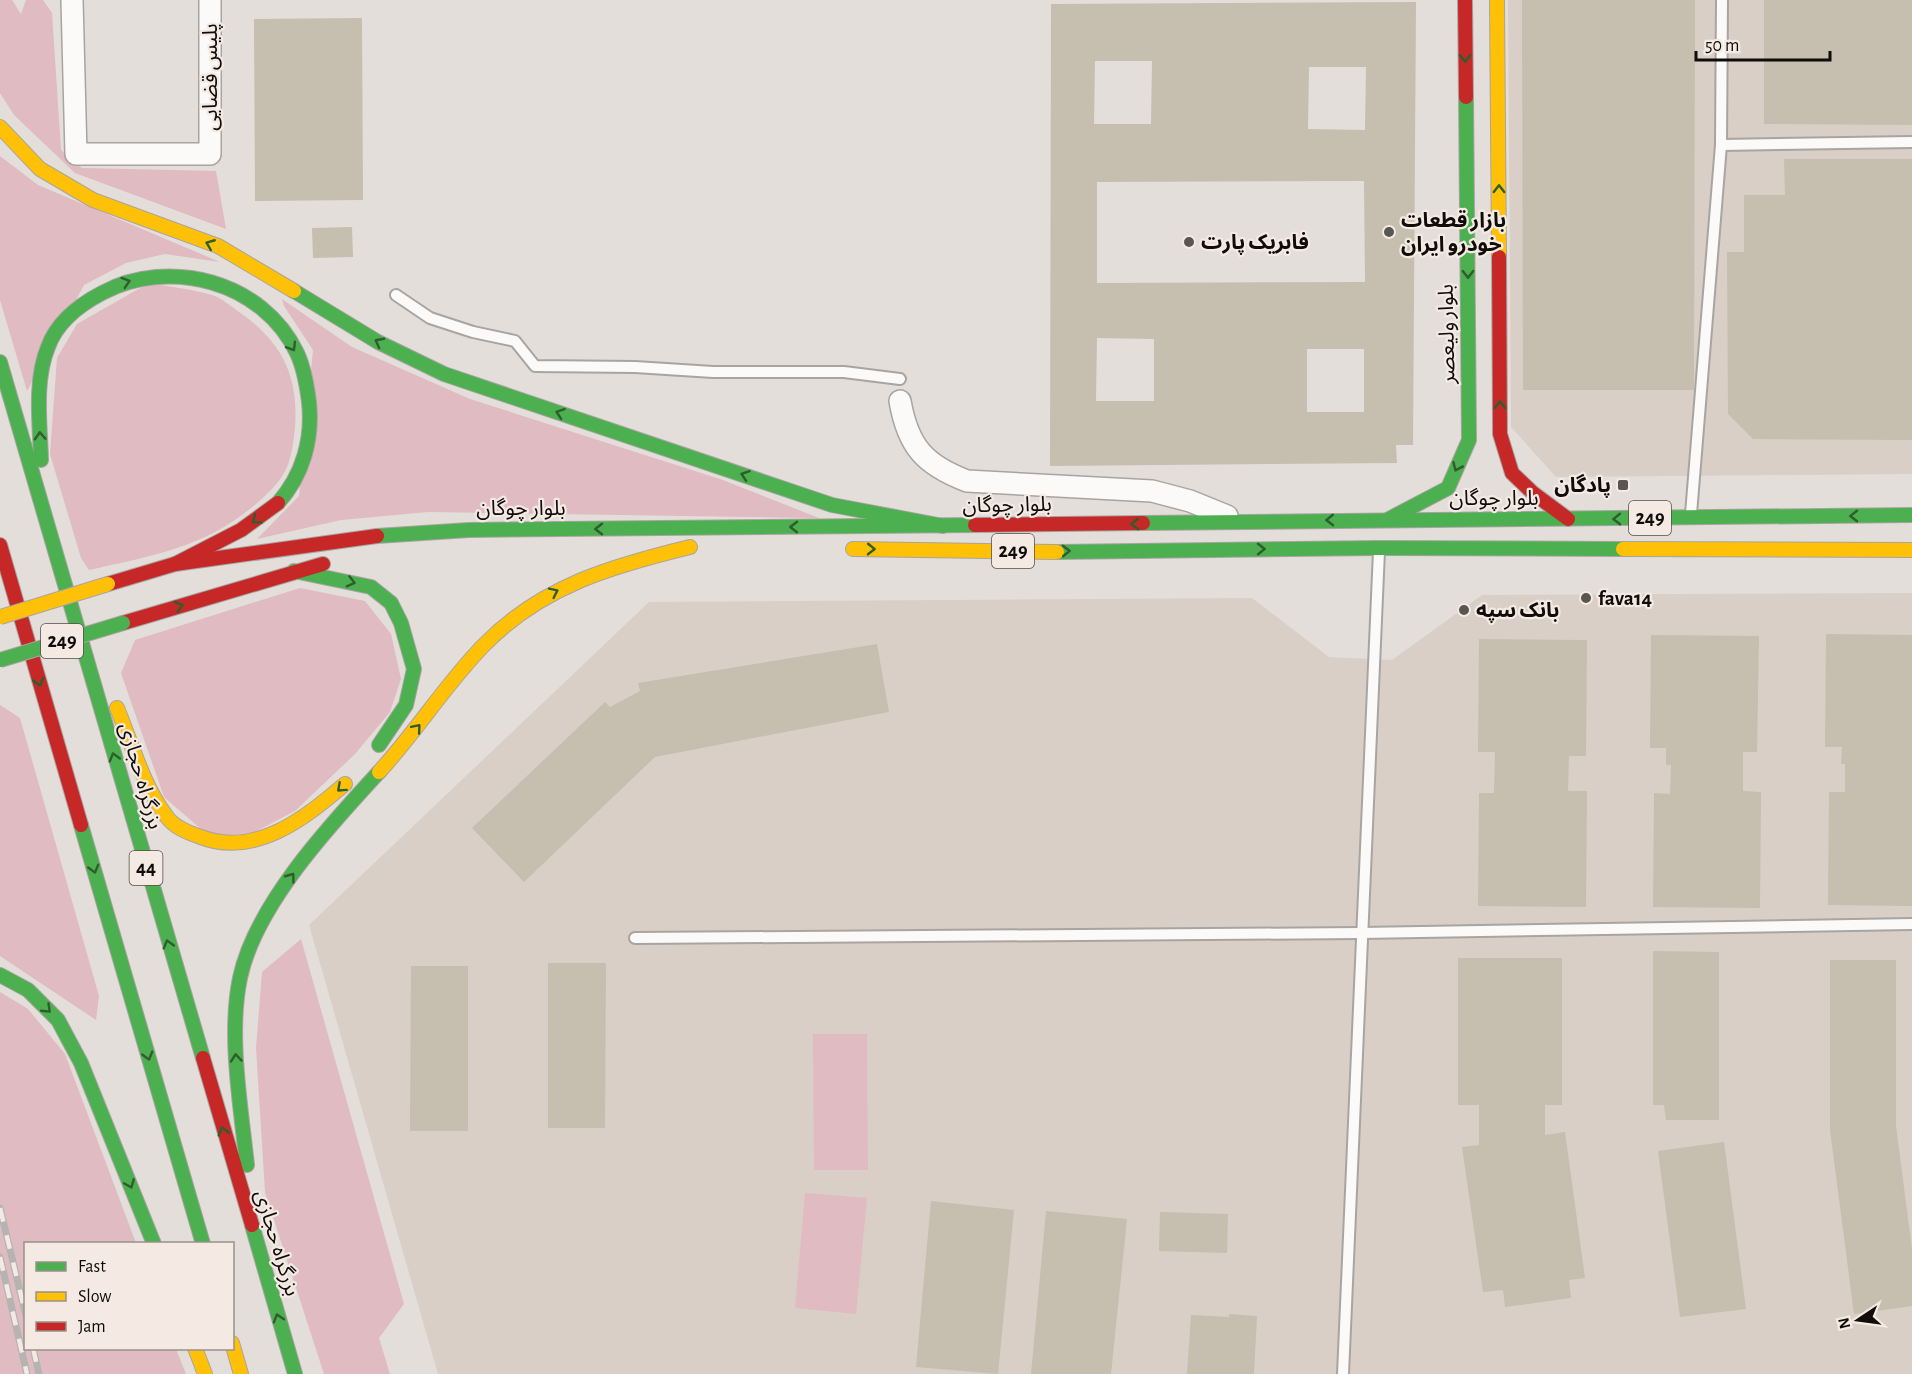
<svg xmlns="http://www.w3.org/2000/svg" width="1912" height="1374" viewBox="0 0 1912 1374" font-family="'Alegreya Sans','Noto Sans Arabic',sans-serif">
  <rect width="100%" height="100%" fill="#e3deda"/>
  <g fill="#d9cfc6">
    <polygon points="1508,0 1912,0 1912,474 1556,477 1511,427"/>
    <polygon points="1912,593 1912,1374 438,1374 309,925 649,602 1252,598 1329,657 1392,660 1482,595"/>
  </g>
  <g fill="#e0bbc1">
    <polygon points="0,0 12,0 21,14 26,0 43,0 52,13 61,150 82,168 216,171 226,229 75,173 14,115 0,93"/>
    <polygon points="0,156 38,185 220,262 165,254 126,263 84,285 27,391 0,300"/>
    <path d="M149,283C170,287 192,289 212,295C221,298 231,306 239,312C281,341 299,375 295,427C292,455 290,472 269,492C214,546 160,554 89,570L81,558L50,454L57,358L77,324Z"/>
    <polygon points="282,299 352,347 470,399 723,480 819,518 428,512 341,520 257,539 299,496 313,350 284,306"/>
    <polygon points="300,588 365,601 391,634 401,679 390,712 355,754 295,811 253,833 210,837 164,797 121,673 135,640"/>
    <polygon points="0,705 20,718 99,996 96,1020 0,956"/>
    <polygon points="301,939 404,1304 379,1338 390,1374 324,1374 265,1192 256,1048 262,972"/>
    <polygon points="0,992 28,1009 65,1054 136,1243 26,1244 26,1348 176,1349 186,1374 0,1374"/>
    <polygon points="813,1034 867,1034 868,1170 814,1170"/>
    <polygon points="805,1193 867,1198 856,1314 795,1308"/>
  </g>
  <g fill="#c6beaf" fill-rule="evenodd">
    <polygon points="1522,0 1695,0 1694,390 1523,390"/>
    <polygon points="1764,0 1912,0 1912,125 1764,124"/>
    <path d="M1416,2L1413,445H1396L1397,463L1050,466L1051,4ZM1095,61H1152L1151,124H1094ZM1309,67H1366L1365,130L1308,129ZM1364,181L1365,282L1097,283V182ZM1097,338L1154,339V401H1096ZM1307,349H1364V412H1307Z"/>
    <polygon points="362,18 363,200 255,201 254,19"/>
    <polygon points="1784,159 1912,159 1912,440 1753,439 1728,414 1727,252 1744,252 1744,195 1785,195"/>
    <polygon points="352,227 353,257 313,258 312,228"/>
    <polygon points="1826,634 1912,635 1912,906 1828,905 1829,792 1845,792 1845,764 1841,764 1842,747 1825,747"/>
    <polygon points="1651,635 1759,636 1757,752 1743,752 1743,791 1761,792 1760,908 1653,907 1654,793 1670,794 1671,765 1666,765 1666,748 1650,748"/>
    <polygon points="1479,639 1587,640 1586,756 1569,756 1568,791 1587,791 1586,907 1478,906 1479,793 1494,793 1495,752 1478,752"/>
    <polygon points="877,644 889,712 655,757 524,882 472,828 605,702 610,707 640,691 638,683"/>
    <polygon points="1653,951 1719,952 1719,1120 1666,1120 1664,1105 1653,1105"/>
    <polygon points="1458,958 1562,958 1562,1105 1545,1105 1545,1135 1565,1132 1585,1278 1569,1280 1571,1298 1505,1307 1503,1290 1483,1292 1462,1147 1479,1145 1479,1105 1458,1105"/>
    <polygon points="1830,960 1896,960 1896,1126 1912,1249 1912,1306 1854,1314 1830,1130"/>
    <polygon points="548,963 606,963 605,1128 548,1128"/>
    <polygon points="411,966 468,966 468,1131 410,1131"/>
    <polygon points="1724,1142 1746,1309 1680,1317 1658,1151"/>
    <polygon points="931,1201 1014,1210 998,1374 916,1367"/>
    <polygon points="1046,1211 1127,1219 1111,1374 1031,1374"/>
    <polygon points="1160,1212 1228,1214 1227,1253 1159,1251"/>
    <polygon points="1229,1314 1257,1316 1254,1374 1187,1374 1191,1315 1229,1317"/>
  </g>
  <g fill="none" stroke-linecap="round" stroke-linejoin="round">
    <defs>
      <g id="lane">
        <polyline points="1721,145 1912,142"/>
        <polyline points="396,295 430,318 473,332 515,341 535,366 635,367 713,372 844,372 900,379"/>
        <polyline points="1691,514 1721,145 1722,0"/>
        <polyline points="635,938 1361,933 1912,924"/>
        <polyline points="1343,1374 1379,551"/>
      </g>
      <g id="street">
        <polyline points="72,0 76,154 210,154 210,0"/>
        <path d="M900,401C908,447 925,465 967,481L1152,491L1190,501L1227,516"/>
      </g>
      <g id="fast">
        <polyline points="294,291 378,342 444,374 832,505 943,526"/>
        <polyline points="0,362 203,1058"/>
        <path d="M41,460C40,424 34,381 48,347C57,322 79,305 102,293C169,257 263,281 297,353C304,368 307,386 309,402C313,439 303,475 278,503"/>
        <polyline points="1389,519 1448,488 1469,440 1466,97"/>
        <polyline points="1143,523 1912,515"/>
        <polyline points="377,536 469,530 975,525"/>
        <polyline points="1057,552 1379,548 1623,549"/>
        <polyline points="294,571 371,587 391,603 401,623 414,669 406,705 379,745"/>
        <polyline points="81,825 203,1244"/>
        <polyline points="0,975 28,990 58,1020 81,1063 154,1244"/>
        <path d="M247,1165C241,1108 228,1035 240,978C255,906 329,826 379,772"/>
        <polyline points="252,1225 295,1374"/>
      </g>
      <g id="slow">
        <polyline points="1497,0 1499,257"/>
        <polyline points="0,127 40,169 93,200 218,246 294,291"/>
        <polyline points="853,549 1057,552"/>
        <polyline points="1623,549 1912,550"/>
        <path d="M117,708C132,744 143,786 167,817C174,827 187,832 198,836C254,859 304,819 345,784"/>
        <path d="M379,772C416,732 445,685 483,646C541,586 612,566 690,547"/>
        <polyline points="232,1343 241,1374"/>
        <polyline points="195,1348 205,1374"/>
      </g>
      <g id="jam">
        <polyline points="1465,0 1466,97"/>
        <polyline points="1499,257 1500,434 1512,473 1533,493 1568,519"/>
        <polyline points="975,525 1143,523"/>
        <polyline points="0,545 81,825"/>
        <polyline points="175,564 241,530 278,503"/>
        <polyline points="108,584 175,564 377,536"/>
        <polyline points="123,623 323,564"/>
        <polyline points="203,1058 252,1225"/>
      </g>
    </defs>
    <use href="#lane" stroke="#a8a4a1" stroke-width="14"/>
    <use href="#street" stroke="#a8a4a1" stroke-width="24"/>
    <use href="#fast" stroke="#a8a4a1" stroke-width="16"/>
    <use href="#slow" stroke="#a8a4a1" stroke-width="16"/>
    <use href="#jam" stroke="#a8a4a1" stroke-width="16"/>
    <use href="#lane" stroke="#fbfaf9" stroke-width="10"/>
    <use href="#street" stroke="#fbfaf9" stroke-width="21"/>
    <use href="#fast" stroke="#4caf50" stroke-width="14"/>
    <use href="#slow" stroke="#ffc107" stroke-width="14"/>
    <use href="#jam" stroke="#c62828" stroke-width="14"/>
    <defs>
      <g id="rail">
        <polyline points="0,1208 26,1316"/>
        <polyline points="0,1257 27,1374"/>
        <polyline points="33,1348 39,1374"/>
      </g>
    </defs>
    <use href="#rail" stroke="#b5b4b3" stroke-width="7"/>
    <use href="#rail" stroke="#f4eae3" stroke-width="4.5" stroke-dasharray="14" stroke-linecap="butt"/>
    <defs>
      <polyline id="fast-bridge" points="0,660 123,623"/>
      <polyline id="slow-bridge" points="0,617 108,584"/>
    </defs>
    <use href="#fast-bridge" stroke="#a8a4a1" stroke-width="16" stroke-linecap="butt"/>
    <use href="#slow-bridge" stroke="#a8a4a1" stroke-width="16" stroke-linecap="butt"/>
    <use href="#fast-bridge" stroke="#4caf50" stroke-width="14"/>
    <use href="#slow-bridge" stroke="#ffc107" stroke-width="14"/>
  </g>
  <defs><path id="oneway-chevron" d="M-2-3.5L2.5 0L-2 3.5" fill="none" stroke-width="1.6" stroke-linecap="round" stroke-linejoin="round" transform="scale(1.5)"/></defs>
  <g stroke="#2e5e2c">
    <use href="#oneway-chevron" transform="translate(1465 58) rotate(89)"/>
    <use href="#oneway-chevron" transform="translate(1499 189) rotate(-90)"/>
    <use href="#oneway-chevron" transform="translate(210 244) rotate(-158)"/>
    <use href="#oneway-chevron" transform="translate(1468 274) rotate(89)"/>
    <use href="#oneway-chevron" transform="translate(126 282) rotate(-18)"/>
    <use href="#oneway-chevron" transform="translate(379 342) rotate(-152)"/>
    <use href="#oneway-chevron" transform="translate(292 347) rotate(59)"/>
    <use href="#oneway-chevron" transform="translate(1500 405) rotate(-90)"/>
    <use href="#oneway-chevron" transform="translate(560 413) rotate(-161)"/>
    <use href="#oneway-chevron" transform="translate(40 436) rotate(-93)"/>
    <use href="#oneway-chevron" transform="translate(1457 467) rotate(114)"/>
    <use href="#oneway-chevron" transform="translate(745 475) rotate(-161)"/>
    <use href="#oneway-chevron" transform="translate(1854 516) rotate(179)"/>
    <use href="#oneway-chevron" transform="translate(1617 519) rotate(179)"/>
    <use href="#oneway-chevron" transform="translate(256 520) rotate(143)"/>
    <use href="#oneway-chevron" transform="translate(1330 520) rotate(179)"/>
    <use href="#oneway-chevron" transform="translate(1135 524) rotate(179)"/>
    <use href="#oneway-chevron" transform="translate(794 527) rotate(180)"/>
    <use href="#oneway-chevron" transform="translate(599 529) rotate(180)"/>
    <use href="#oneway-chevron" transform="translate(871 549) rotate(1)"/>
    <use href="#oneway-chevron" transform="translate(1261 549) rotate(-1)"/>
    <use href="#oneway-chevron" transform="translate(1066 551) rotate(-1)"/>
    <use href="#oneway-chevron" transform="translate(351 582) rotate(14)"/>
    <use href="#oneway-chevron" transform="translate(554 592) rotate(-26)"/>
    <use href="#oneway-chevron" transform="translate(179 606) rotate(-17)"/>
    <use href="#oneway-chevron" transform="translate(39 682) rotate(74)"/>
    <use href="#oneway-chevron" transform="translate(417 728) rotate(-50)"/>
    <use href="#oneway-chevron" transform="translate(114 757) rotate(-106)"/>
    <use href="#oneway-chevron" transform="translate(341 788) rotate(138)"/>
    <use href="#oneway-chevron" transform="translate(94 869) rotate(74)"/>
    <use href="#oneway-chevron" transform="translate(291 877) rotate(-53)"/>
    <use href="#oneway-chevron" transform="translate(168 944) rotate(-106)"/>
    <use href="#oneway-chevron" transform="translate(47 1009) rotate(44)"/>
    <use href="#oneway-chevron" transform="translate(148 1056) rotate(74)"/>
    <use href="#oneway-chevron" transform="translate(236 1058) rotate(-95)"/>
    <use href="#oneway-chevron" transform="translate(223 1131) rotate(-106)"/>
    <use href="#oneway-chevron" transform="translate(130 1184) rotate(68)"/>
    <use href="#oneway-chevron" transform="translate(278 1318) rotate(-107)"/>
  </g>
  <g fill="#595652" stroke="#f4eae3" stroke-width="2">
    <circle cx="1389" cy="232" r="6"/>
    <circle cx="1189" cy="242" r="6"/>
    <rect x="1617" y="479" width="12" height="12" rx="3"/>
    <circle cx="1586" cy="598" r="6"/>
    <circle cx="1464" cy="610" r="6"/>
  </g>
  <g text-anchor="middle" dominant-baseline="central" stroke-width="4.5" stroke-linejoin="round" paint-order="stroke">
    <g fill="#f4eae3" stroke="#544f4a" stroke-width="1.5">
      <rect x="1629" y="501" width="42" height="34" rx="4.5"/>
      <rect x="992" y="534" width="42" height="34" rx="4.5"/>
      <rect x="41" y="624" width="42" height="34" rx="4.5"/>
      <rect x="129.5" y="851" width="33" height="34" rx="4.5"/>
    </g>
    <g font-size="20" font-weight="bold" fill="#0f0c09">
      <text x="1650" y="518">249</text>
      <text x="1013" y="551">249</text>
      <text x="62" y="641">249</text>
      <text x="146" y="868">44</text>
    </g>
    <g font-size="21" fill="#0f0c09" stroke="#f4eae3">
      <text transform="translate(210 77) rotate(-90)">پلیس قضایی</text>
      <text transform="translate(1447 334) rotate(-91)">بلوار ولیعصر</text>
      <text x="1494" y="498">بلوار چوگان</text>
      <text transform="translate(1007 505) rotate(-1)">بلوار چوگان</text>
      <text x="521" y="508">بلوار چوگان</text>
      <text transform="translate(141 776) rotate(74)">بزرگراه حجازی</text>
      <text transform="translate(277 1243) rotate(73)">بزرگراه حجازی</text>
    </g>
    <g font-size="21" font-weight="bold" fill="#0f0c09" stroke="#f4eae3" text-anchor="start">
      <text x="1401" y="220">بازار قطعات<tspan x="1401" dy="24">خودرو ایران</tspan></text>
      <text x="1201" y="242">فابریک پارت</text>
      <text x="1611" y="485" text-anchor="end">پادگان</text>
      <text x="1598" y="598">fava14</text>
      <text x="1476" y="610">بانک سپه</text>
    </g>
  </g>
  <rect x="24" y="1242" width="210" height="108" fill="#f4eae3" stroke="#98918c" stroke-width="1.5"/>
  <rect x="36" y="1262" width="30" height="9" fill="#4caf50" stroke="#98918c" stroke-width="1.5"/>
  <text x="78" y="1272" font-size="18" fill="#0f0c09">Fast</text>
  <rect x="36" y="1292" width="30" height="9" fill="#ffc107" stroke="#98918c" stroke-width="1.5"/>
  <text x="78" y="1302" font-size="18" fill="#0f0c09">Slow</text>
  <rect x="36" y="1322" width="30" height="9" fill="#c62828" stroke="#98918c" stroke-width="1.5"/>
  <text x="78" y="1332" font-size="18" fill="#0f0c09">Jam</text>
  <g transform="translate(1858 1320) rotate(257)" stroke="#f4eae3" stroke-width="4.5" paint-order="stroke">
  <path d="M0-4.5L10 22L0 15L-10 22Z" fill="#0f0c09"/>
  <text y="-9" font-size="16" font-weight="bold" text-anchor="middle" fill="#0f0c09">N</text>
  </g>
  <path d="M1696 51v9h134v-9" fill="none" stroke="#0f0c09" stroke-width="3"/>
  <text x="1705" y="51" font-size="18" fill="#0f0c09" stroke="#f4eae3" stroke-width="4.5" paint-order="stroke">50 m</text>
</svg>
